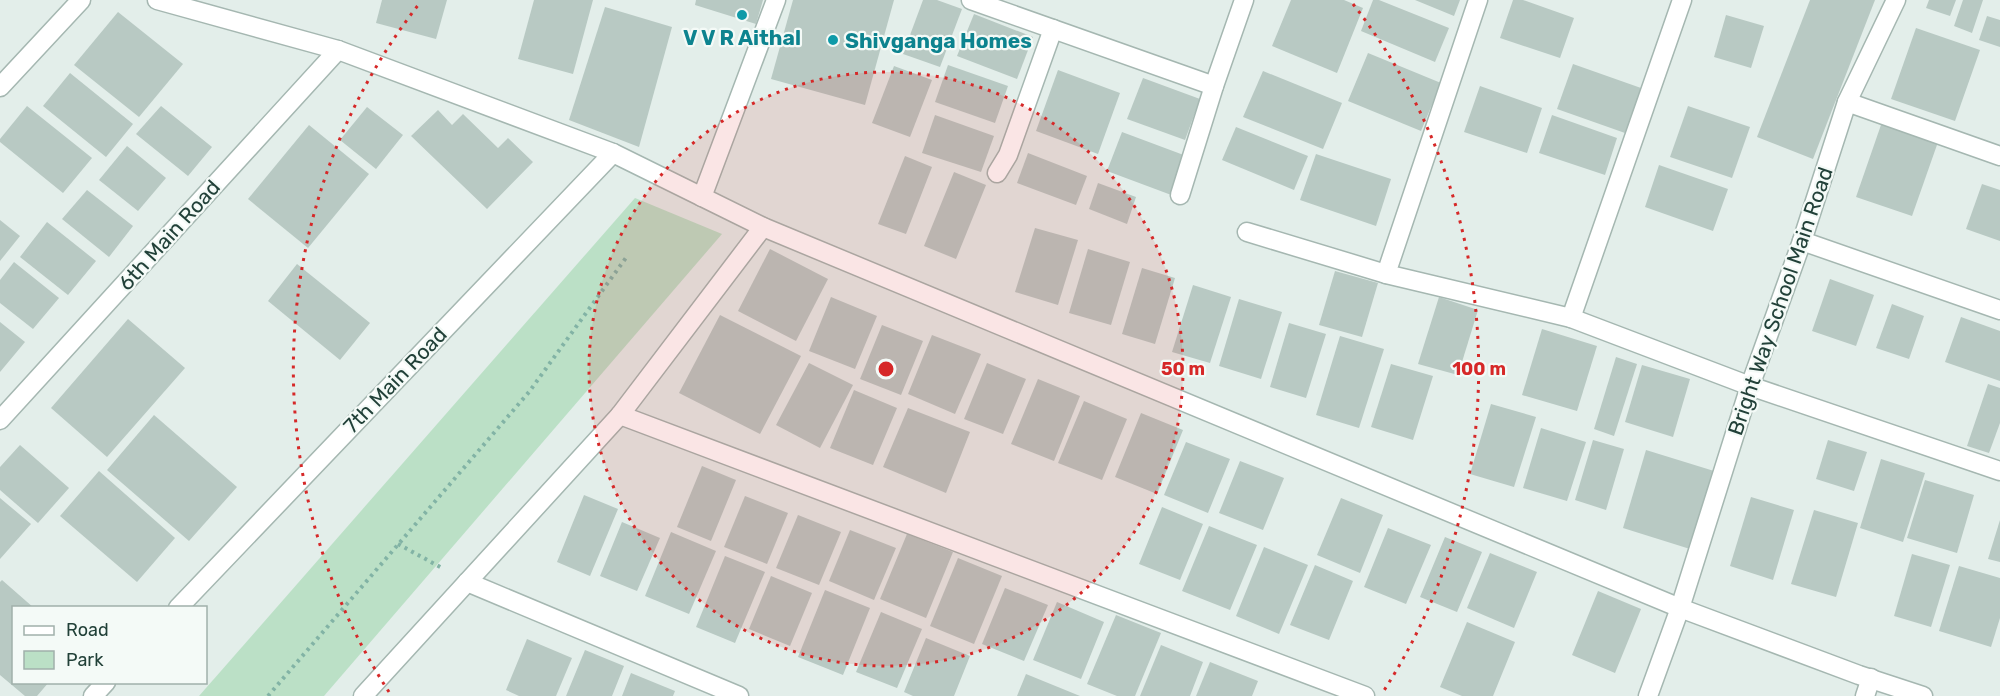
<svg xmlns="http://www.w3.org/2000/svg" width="2000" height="696" viewBox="0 0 2000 696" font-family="Rubik,sans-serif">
  <rect width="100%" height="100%" fill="#e3eeea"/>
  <polygon fill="#bbe0c6" points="635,198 722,234 324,696 199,696"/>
  <g fill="#b8c9c3">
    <polygon points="382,0 447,0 436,39 376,23"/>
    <polygon points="534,0 593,0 573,74 518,59"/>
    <polygon points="696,0 763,0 756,24 695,5"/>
    <polygon points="793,0 894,0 865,105 771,79"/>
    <polygon points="923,0 937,0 962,9 940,67 903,54"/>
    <polygon points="1291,0 1344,0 1363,8 1337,73 1272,46"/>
    <polygon points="1373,0 1379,0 1449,28 1435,62 1361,31"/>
    <polygon points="1415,0 1460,0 1454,16"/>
    <polygon points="1513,0 1523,0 1574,18 1560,58 1500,38"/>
    <polygon points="1810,0 1875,0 1813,159 1757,137"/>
    <polygon points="1929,0 1956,0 1950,16 1926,8"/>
    <polygon points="1963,0 1983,0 1972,33 1954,26"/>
    <polygon points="605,7 672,27 639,147 569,120"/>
    <polygon points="118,12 183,64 139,117 74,65"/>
    <polygon points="974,14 1033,37 1017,79 957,56"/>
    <polygon points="1726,15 1764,26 1751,68 1714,57"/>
    <polygon points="1987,16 2000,20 2000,47 1979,40"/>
    <polygon points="1916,28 1980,50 1955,121 1891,99"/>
    <polygon points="1368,53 1441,83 1421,131 1348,101"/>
    <polygon points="1573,64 1641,88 1625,133 1557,109"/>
    <polygon points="948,65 1008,86 995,123 935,102"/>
    <polygon points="894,66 932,80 910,137 872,123"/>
    <polygon points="1058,70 1120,93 1098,154 1036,131"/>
    <polygon points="1263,71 1342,103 1323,149 1243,117"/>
    <polygon points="70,73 133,124 106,157 43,106"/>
    <polygon points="1143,78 1200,99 1185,140 1127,119"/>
    <polygon points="1480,86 1542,108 1527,153 1464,132"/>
    <polygon points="27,106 92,158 63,193 0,142 0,139"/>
    <polygon points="161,106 212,147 188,176 136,134"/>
    <polygon points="1688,106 1750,127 1732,178 1670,157"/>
    <polygon points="367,107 403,135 376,169 340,140"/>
    <polygon points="438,110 452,125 463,114 498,148 508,138 533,162 487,209 411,136"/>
    <polygon points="935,115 994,136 981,172 922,153"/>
    <polygon points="1552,115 1617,138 1605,175 1539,153"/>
    <polygon points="1882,122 1938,142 1912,216 1856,197"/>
    <polygon points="309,125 369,174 308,248 248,199"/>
    <polygon points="1236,127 1308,156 1294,190 1222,160"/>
    <polygon points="1122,132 1189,157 1174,196 1107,171"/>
    <polygon points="127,146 166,178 138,211 99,180"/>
    <polygon points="1028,153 1087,176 1076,205 1017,183"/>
    <polygon points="1316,154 1391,179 1376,226 1300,200"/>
    <polygon points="905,156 932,167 906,234 878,224"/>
    <polygon points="1659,165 1728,189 1713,231 1645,207"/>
    <polygon points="954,172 986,185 956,259 924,246"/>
    <polygon points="1098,183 1136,197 1127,224 1089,209"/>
    <polygon points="1982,184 2000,190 2000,241 1966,229"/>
    <polygon points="87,190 133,226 109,257 62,219"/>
    <polygon points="0,220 20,236 0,261"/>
    <polygon points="47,222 96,261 68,295 20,257"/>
    <polygon points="1035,228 1078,240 1058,305 1015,292"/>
    <polygon points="770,249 828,279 796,341 738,311"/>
    <polygon points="1088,249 1130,262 1111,325 1069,313"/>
    <polygon points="14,262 59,298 33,329 0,303 0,280"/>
    <polygon points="297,264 370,323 340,360 268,301"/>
    <polygon points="1142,268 1175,278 1155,344 1122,334"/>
    <polygon points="1335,271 1378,283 1362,337 1319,325"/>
    <polygon points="1830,279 1874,295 1856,346 1812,331"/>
    <polygon points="1193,285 1231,297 1210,363 1172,352"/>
    <polygon points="831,297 877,316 855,369 809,351"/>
    <polygon points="1439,297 1478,310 1458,375 1418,364"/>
    <polygon points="1239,299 1282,312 1261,379 1219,366"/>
    <polygon points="1892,304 1924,316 1909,359 1876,348"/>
    <polygon points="720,315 801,356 760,434 679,393"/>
    <polygon points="1961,317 2000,331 2000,381 1945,362"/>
    <polygon points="128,319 185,368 107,457 51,408"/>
    <polygon points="0,322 25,342 0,372"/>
    <polygon points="1289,323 1326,334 1306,398 1270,387"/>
    <polygon points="882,325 923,341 901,395 860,379"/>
    <polygon points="1542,329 1597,346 1577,411 1522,395"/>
    <polygon points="932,335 981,354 955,414 908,394"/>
    <polygon points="1340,336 1384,349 1359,428 1316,415"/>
    <polygon points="1616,357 1637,364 1614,436 1594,429"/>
    <polygon points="809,363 853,385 820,448 776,425"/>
    <polygon points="987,363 1026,379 1003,434 964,419"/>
    <polygon points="1391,364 1433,376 1413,440 1371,427"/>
    <polygon points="1642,365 1690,379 1673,437 1625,422"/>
    <polygon points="1038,379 1080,396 1054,461 1011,444"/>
    <polygon points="1988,384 2000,388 2000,423 1989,453 1967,446"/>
    <polygon points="854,390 897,408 873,465 830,448"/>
    <polygon points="1084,401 1127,419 1102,480 1058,463"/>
    <polygon points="1491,404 1536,417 1514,487 1470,474"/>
    <polygon points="908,408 970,432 946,493 883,467"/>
    <polygon points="1141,413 1183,430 1157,494 1115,477"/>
    <polygon points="154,415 237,487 189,541 107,470"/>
    <polygon points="1541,428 1586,442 1567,501 1523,488"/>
    <polygon points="1593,440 1624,449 1606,510 1575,500"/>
    <polygon points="1828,440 1867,452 1854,491 1816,479"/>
    <polygon points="1186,442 1230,459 1208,513 1164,495"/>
    <polygon points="20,445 69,488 38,523 0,490 0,467"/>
    <polygon points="1646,450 1714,471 1690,549 1623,528"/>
    <polygon points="1881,459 1925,473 1903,542 1860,528"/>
    <polygon points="1240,461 1284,478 1263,530 1219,513"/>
    <polygon points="702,466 736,480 711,541 677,527"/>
    <polygon points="99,471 175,538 137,582 60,516"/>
    <polygon points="1925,480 1974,495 1957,553 1907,538"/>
    <polygon points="584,495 618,509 590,576 557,562"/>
    <polygon points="745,496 788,513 767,564 724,547"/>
    <polygon points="1751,497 1794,510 1773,580 1730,566"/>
    <polygon points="0,498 31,524 0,559"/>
    <polygon points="1341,498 1383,515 1360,573 1317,555"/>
    <polygon points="1162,507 1203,524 1180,580 1139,564"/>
    <polygon points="1814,510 1858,523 1836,597 1791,584"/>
    <polygon points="798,515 841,532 819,585 776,568"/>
    <polygon points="2000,520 2000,562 1988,559"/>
    <polygon points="622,522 660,538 637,591 600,576"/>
    <polygon points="1209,526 1257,545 1230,610 1182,591"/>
    <polygon points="1388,528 1431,545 1406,604 1364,587"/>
    <polygon points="850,530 896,548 874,600 829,581"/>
    <polygon points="671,532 716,551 689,614 645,596"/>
    <polygon points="907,534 953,552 926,618 880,599"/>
    <polygon points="1445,537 1482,552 1457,612 1420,597"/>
    <polygon points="1264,547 1308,565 1279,634 1236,616"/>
    <polygon points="1490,553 1537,572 1514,628 1467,608"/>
    <polygon points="1912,554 1950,565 1931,627 1894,616"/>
    <polygon points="725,556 765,572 735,643 696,627"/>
    <polygon points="958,558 1002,576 974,644 930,626"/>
    <polygon points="1315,565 1353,581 1329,640 1290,625"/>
    <polygon points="1959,566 2000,578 2000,618 1991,647 1939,631"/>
    <polygon points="771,576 812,593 790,646 749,629"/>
    <polygon points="2,580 34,608 14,608 14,682 49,682 37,696 25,696 0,675 0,582"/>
    <polygon points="1005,588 1048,605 1024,661 982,644"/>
    <polygon points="825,590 870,608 843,675 798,657"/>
    <polygon points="1598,591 1641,609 1615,673 1572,655"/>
    <polygon points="1057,602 1104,622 1081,679 1033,660"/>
    <polygon points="881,612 922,629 897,688 856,672"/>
    <polygon points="1116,615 1161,633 1135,696 1117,696 1087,684"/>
    <polygon points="1467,622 1515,642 1493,696 1462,696 1440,687"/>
    <polygon points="926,638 970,656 954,696 913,696 904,692"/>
    <polygon points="527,639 572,658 556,696 519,696 506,690"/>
    <polygon points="1161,645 1203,662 1190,696 1140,696"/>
    <polygon points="585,650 624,666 612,696 566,696"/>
    <polygon points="1210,662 1258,681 1252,696 1196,696"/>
    <polygon points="631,673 675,691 673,696 622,696"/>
    <polygon points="1026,674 1080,696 1017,696"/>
  </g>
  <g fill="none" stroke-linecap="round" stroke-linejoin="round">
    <defs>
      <g id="street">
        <polyline points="157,0 338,50 613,153 763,227 1680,608 1859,675 1923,696"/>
        <polyline points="971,0 1214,86 1244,0"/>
        <polyline points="1478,0 1386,274 1571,318 1750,386 2000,471"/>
        <polyline points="0,87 81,0"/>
        <polyline points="1847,102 2000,156"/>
        <polyline points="997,173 1008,155 1053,29"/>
        <polyline points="1180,195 1214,86"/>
        <polyline points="702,197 776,0"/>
        <polyline points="1247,232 1386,274"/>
        <polyline points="1802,241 2000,310"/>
        <polyline points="1571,318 1682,0"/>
        <polyline points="620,415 1365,696"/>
        <polyline points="0,420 338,50"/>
        <polyline points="467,582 739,696"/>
        <polyline points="178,608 613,153"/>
        <polyline points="93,696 106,682"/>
        <polyline points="363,696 620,415 763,227"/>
        <polyline points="1648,696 1680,608 1750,386 1802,241 1847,102 1896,0"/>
        <polyline points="1865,696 1871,678"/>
      </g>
    </defs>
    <use href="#street" stroke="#a5b7b1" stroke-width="21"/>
    <g stroke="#82b3a5" stroke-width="4" stroke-dasharray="3 4.5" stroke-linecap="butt">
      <polyline points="398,544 442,568"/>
      <polyline points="268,696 529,392 628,255"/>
    </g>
    <use href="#street" stroke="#fff" stroke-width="18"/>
  </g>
  <circle cx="886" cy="369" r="297" fill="#d62828" fill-opacity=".12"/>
  <g fill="none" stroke="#d62828" stroke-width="3" stroke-dasharray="3 6">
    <circle cx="886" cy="369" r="297"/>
    <path d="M389 692A593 593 0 0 1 419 4M1353 4A593 593 0 0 1 1383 692"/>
  </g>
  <g fill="#0f9aa8" stroke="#f4faf7" stroke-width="2">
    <circle cx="742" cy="15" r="6"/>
    <circle cx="833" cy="40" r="6"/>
  </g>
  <g text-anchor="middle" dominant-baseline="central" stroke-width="4.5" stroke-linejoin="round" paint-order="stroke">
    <g font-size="21" font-weight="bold" fill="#0d838f" stroke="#f4faf7">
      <text x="742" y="37">V V R Aithal</text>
      <text x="845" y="40" text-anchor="start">Shivganga Homes</text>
    </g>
    <g font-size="21" fill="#224139" stroke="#f4faf7">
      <text transform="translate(169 235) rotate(-48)">6th Main Road</text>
      <text transform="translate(1780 301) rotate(-71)">Bright Way School Main Road</text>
      <text transform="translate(395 380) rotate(-46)">7th Main Road</text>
    </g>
  </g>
  <circle cx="886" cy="369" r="9" fill="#d62828" stroke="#f4faf7" stroke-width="3"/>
  <g font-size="18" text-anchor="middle" font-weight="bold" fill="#d62828" stroke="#f4faf7" stroke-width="4.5" stroke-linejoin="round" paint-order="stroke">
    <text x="1183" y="375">50 m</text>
    <text x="1479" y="375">100 m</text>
  </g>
  <rect x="12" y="606" width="195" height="78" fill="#f4faf7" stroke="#a0b0ab" stroke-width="1.5"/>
  <rect x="24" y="626" width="30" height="9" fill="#ffffff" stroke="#a0b0ab" stroke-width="1.5"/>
  <text x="66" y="636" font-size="18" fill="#224139">Road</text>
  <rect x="24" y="651" width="30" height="18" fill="#bbe0c6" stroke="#a0b0ab" stroke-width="1.5"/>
  <text x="66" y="666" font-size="18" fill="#224139">Park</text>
</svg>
